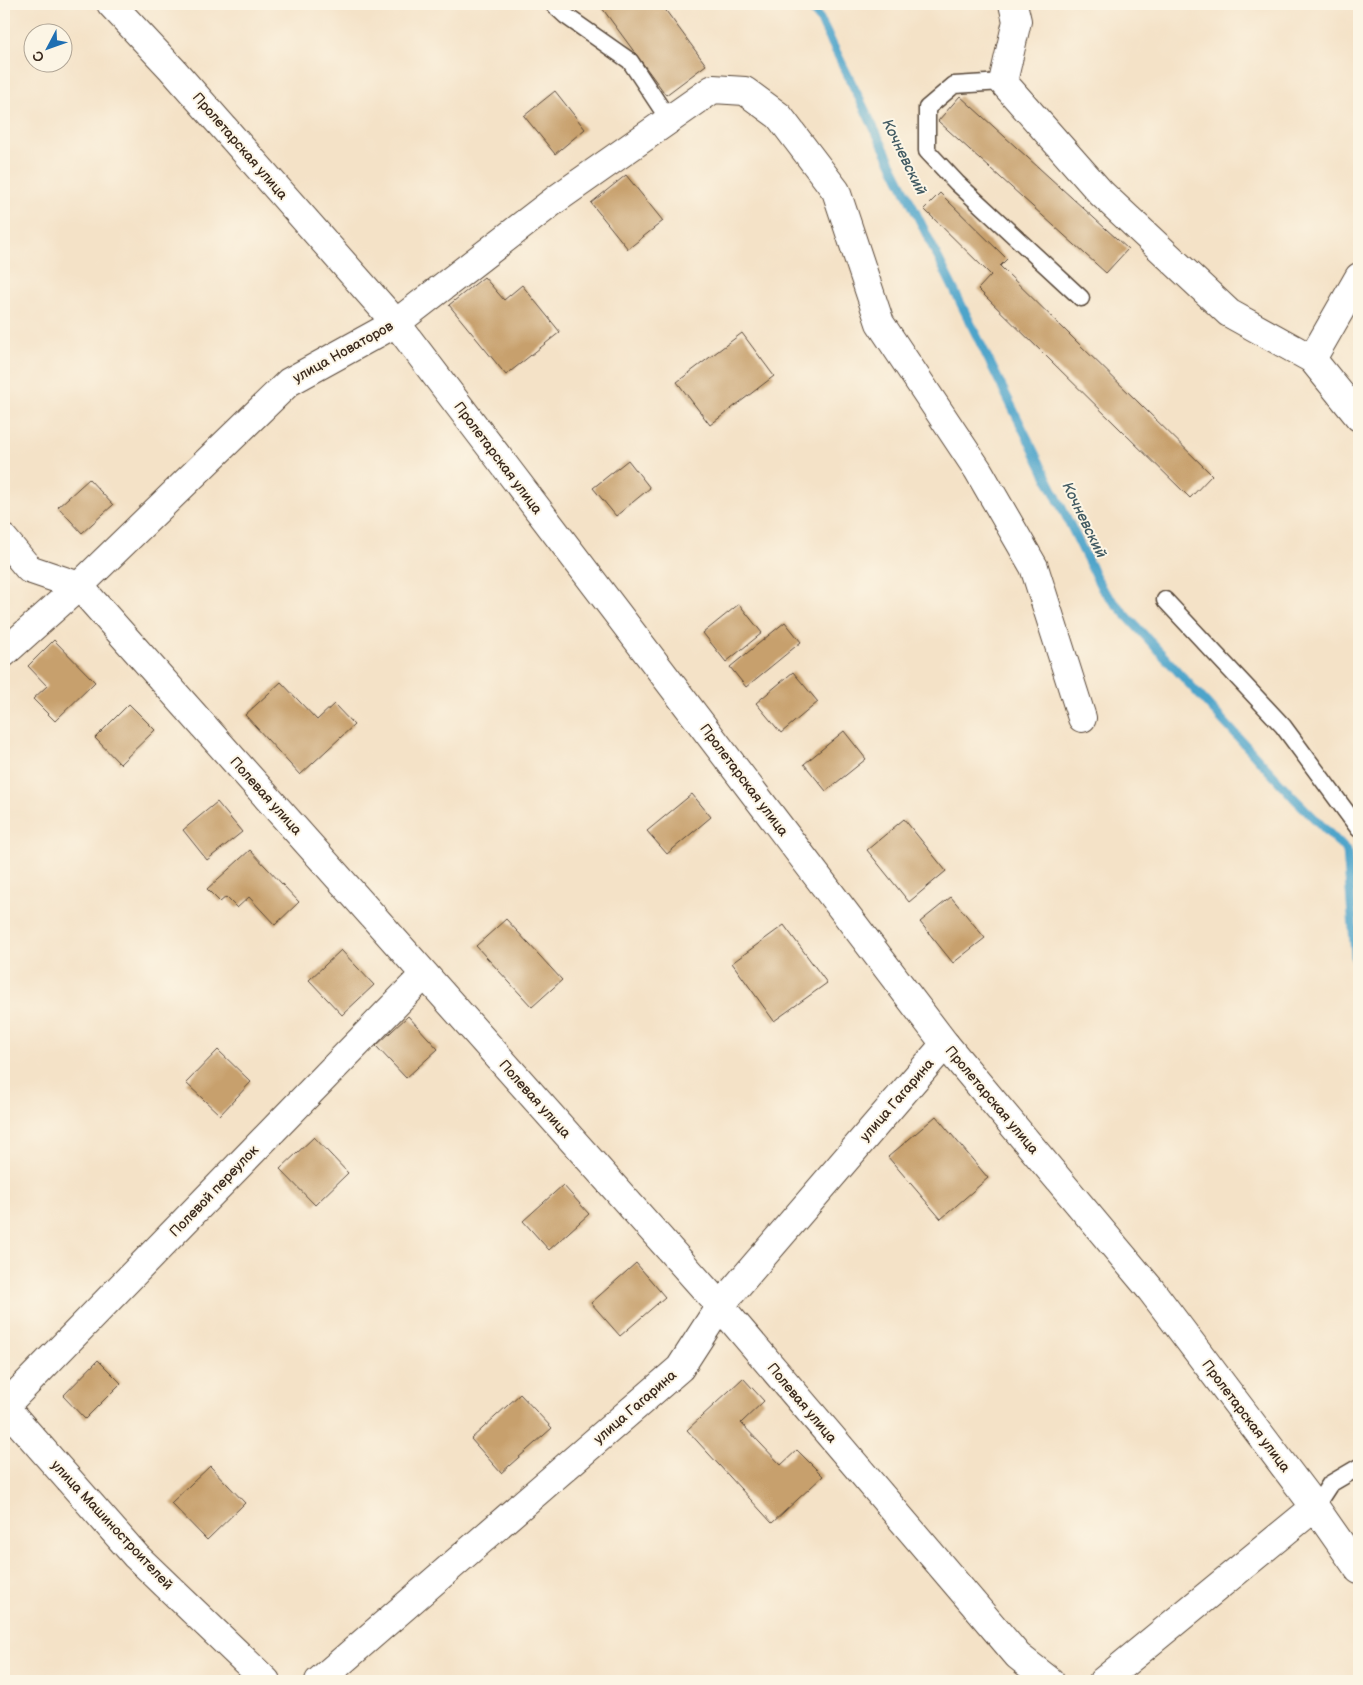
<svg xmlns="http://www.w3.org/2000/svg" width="1363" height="1685" viewBox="0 0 1363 1685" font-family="'Balsamiq Sans',sans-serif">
  <rect width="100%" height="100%" fill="#fcf5e5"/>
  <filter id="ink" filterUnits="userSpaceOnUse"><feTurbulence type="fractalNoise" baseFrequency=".02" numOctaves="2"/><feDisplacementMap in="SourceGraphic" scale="10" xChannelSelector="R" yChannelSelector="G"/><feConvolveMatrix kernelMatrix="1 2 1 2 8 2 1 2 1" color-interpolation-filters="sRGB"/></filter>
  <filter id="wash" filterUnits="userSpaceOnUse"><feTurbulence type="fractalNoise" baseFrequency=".0096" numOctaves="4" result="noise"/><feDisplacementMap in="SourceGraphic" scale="20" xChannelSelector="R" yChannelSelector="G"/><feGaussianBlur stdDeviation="1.12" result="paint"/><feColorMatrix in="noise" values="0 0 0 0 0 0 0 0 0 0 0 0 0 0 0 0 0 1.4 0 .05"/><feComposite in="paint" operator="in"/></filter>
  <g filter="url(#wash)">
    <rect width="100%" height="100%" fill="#f4e2c7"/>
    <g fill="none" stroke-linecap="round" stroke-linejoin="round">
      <polyline stroke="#4da4ca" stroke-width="9" points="807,4 820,19 1102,589 1294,798 1347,851 1359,1007"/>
    </g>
    <g id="blocks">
      <g fill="#c7a06d">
        <polygon points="599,4 661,4 706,65 666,95"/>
        <polygon points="555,91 585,129 555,154 524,116"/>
        <polygon points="960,96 1128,249 1106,273 938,121"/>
        <polygon points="626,175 663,221 628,249 591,203"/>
        <polygon points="940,193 1007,259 1000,266 1212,475 1190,498 978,289 991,275 924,209"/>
        <polygon points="484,277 504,300 522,285 560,332 506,375 449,305"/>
        <polygon points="742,333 774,376 710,425 677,382"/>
        <polygon points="628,460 650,488 616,516 593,488"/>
        <polygon points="89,479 113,505 82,533 58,507"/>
        <polygon points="739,604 762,633 726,662 703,633"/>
        <polygon points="785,622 801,642 746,687 730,667"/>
        <polygon points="54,640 95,682 55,721 33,699 47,686 28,666"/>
        <polygon points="793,672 818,702 781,733 756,703"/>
        <polygon points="281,682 317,720 334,704 354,725 300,775 245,715"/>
        <polygon points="129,704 155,730 120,764 95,738"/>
        <polygon points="844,731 866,759 826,791 804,764"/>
        <polygon points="692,794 711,817 667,854 647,831"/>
        <polygon points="217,802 242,832 207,860 183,830"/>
        <polygon points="904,819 946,871 909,902 867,850"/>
        <polygon points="250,850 299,902 275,925 249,897 237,908 226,897 220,902 207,889"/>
        <polygon points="951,897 985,938 953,963 920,922"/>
        <polygon points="506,919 562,980 532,1007 476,946"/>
        <polygon points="784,925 827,983 774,1021 732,963"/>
        <polygon points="341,950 374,985 342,1015 309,980"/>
        <polygon points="408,1016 438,1049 406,1078 376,1046"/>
        <polygon points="218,1050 251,1082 220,1115 186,1083"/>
        <polygon points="936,1116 988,1178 941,1219 888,1157"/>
        <polygon points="314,1137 348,1173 315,1205 280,1169"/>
        <polygon points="563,1185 589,1214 549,1250 523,1221"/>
        <polygon points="636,1263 665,1297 620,1336 591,1303"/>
        <polygon points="98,1360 121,1383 85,1419 63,1396"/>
        <polygon points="743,1378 764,1401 741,1423 781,1465 797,1450 823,1476 772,1523 687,1430"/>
        <polygon points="520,1394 552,1428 501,1473 471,1439"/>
        <polygon points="210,1466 245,1503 207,1540 171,1503"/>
      </g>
    </g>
  </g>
  <g filter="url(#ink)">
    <use href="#blocks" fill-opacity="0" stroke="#574637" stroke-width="1"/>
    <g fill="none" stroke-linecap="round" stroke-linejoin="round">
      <defs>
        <g id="service">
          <polyline points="553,4 566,16 630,61 669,120"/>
          <polyline points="1003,82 954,85 927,108 927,151 957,183 1081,298"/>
          <polyline points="1165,600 1283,726 1359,829"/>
          <polyline points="1315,1507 1330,1484 1359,1467"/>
        </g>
        <g id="minor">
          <polyline points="1013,4 1017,21 1003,82 1101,193 1229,313 1312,359 1359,417"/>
          <polyline points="1312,359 1359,277"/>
          <polyline points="4,539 29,569 79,586 720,1306 1018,1656 1050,1681"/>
          <polyline points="4,653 79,586 289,382 396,323 555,200 713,89 745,91 779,116 836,191 880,323 978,470 1034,567 1082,718"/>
          <polyline points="4,1406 136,1556 266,1681"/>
          <polyline points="4,1407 424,975"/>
          <polyline points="319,1681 680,1368 720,1306 945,1044"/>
          <polyline points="1103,1681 1315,1507"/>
        </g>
        <polyline id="tertiary" points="111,4 172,69 396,323 945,1044 1151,1290 1315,1507 1359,1570"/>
      </defs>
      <use href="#service" stroke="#574637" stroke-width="19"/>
      <use href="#minor" stroke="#574637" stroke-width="30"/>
      <use href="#tertiary" stroke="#574637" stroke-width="30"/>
      <use href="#service" stroke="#fff" stroke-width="16"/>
      <use href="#minor" stroke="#fff" stroke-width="28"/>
      <use href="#tertiary" stroke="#fff" stroke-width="28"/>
    </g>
  </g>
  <g text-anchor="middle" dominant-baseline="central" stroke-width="4" stroke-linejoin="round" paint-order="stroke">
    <g font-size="14" fill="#3b2a1e" stroke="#fcf5e5">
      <text transform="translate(240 146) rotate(49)">Пролетарская улица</text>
      <text transform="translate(343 352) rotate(-29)">улица Новаторов</text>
      <text transform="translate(498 458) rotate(53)">Пролетарская улица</text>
      <text transform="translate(744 780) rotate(53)">Пролетарская улица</text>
      <text transform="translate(266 796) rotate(48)">Полевая улица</text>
      <text transform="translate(535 1099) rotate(48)">Полевая улица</text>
      <text transform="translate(897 1100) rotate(-49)">улица Гагарина</text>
      <text transform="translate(992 1100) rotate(50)">Пролетарская улица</text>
      <text transform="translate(214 1191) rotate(-46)">Полевой переулок</text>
      <text transform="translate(802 1403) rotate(50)">Полевая улица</text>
      <text transform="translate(635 1407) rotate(-41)">улица Гагарина</text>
      <text transform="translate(1246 1416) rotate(53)">Пролетарская улица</text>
      <text transform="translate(112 1525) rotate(47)">улица Машиностроителей</text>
    </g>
    <g font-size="15" font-style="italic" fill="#425b63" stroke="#fcf5e5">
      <text transform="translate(904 157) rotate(64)">Кочневский</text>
      <text transform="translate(1084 520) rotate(64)">Кочневский</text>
    </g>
  </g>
  <rect width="1363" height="1685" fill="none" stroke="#fcf5e5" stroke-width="20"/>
  <g transform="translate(48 48) rotate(229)"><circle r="24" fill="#fcf5e5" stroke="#afa495"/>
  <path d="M0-4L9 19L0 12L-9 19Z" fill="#1f6fb2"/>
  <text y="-8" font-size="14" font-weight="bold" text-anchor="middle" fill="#3b2a1e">С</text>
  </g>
</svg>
